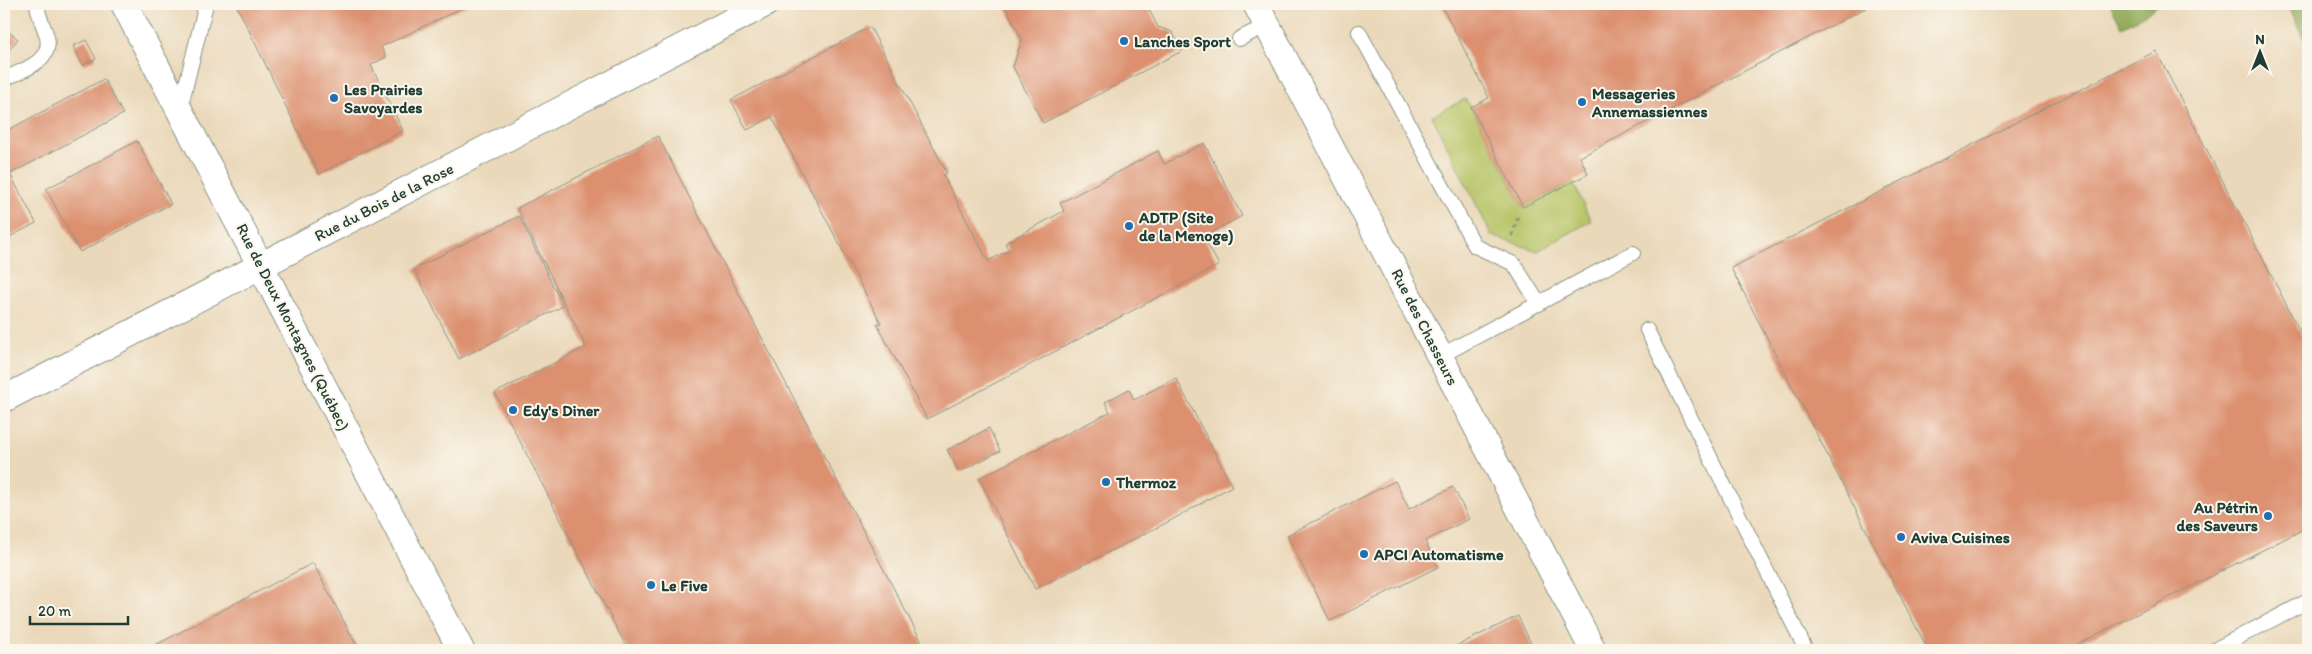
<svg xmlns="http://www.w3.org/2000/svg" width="2312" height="654" viewBox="0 0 2312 654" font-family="Itim,sans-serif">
  <rect width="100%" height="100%" fill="#fbf7ec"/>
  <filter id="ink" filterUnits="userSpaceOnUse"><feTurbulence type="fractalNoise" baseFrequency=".02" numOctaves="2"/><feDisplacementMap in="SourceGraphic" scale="10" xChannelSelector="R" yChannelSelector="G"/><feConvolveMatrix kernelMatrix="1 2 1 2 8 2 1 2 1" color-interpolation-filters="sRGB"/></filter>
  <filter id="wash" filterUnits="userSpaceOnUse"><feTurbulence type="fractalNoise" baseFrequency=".0096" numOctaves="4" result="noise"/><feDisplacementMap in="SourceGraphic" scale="20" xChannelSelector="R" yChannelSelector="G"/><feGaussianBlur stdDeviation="1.12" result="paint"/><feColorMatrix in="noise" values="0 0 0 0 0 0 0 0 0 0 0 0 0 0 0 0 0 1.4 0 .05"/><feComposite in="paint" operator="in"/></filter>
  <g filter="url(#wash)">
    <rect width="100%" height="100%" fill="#f6ead5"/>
    <polygon fill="#ead8ba" points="4,4 2110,4 2122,27 2148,13 2158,4 2286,4 2308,46 2308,650 4,650"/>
    <polygon fill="#b8c567" stroke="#6c814e" points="1465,99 1471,107 1523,207 1573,182 1591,221 1538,251 1492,236 1432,116"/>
    <g fill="#92aa5c" stroke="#587448">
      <polygon points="2110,4 2158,4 2148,13 2122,27"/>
      <polygon points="2286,4 2308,4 2308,46"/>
    </g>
    <g id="blocks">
      <g fill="#dc906f">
        <polygon points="236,4 470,4 381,47 386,57 371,65 403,131 319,174"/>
        <polygon points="1004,4 1146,4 1158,27 1172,32 1182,51 1043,123 1013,67 1022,39"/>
        <polygon points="1441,4 1873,4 1580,157 1588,174 1523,207 1471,107 1489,98"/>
        <polygon points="870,27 947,173 943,175 988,261 1009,250 1005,243 1064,211 1060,203 1158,151 1164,164 1204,143 1242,216 1203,237 1219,265 927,419 877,324 881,323 772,117 747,130 731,100"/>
        <polygon points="4,28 18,39 4,56"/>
        <polygon points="86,40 96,59 83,65 73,46"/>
        <polygon points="2156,51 2308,347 2308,527 2066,650 1928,650 1731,268"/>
        <polygon points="104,79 123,114 10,174 36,223 4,240 4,132"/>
        <polygon points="658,136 741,298 926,650 628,650 495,393 586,347 517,208"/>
        <polygon points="137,141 171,204 80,252 46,189"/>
        <polygon points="519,216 563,306 459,359 414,269"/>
        <polygon points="1176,378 1232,486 1168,522 1035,589 979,478 1110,412 1105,402 1129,389 1134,400"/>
        <polygon points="989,428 1000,451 959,472 947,450"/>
        <polygon points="1395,481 1409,509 1453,487 1469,519 1425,541 1438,567 1330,621 1287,535"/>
        <polygon points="313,563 359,650 146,650"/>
        <polygon points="1518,616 1534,650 1448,650"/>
      </g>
    </g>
  </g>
  <g filter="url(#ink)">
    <use href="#blocks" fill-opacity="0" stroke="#8a9484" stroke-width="1"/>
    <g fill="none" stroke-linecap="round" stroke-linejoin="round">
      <defs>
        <g id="service">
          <polyline points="1359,32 1475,246 1514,264 1539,304"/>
          <polyline points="1239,39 1267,25"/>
          <path d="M4,79C21,71 53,62 47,37C44,26 38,16 37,4"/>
          <polyline points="180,109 206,4"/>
          <polyline points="1647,330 1806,650"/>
          <polyline points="1440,356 1633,253"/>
          <polyline points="2214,650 2308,601"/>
        </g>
        <g id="minor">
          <polyline points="124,4 461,650"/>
          <polyline points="1256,4 1593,650"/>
          <polyline points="4,399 765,4"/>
        </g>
      </defs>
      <use href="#service" stroke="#8a9484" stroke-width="16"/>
      <use href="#minor" stroke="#8a9484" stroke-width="28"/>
      <polyline stroke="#8a9484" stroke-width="3" stroke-dasharray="4 4" stroke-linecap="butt" points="1512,236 1519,214"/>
      <use href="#service" stroke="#fff" stroke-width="14"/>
      <use href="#minor" stroke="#fff" stroke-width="26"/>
    </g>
  </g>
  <g fill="#1f6fb2" stroke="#fbf7ec" stroke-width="2">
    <circle cx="1124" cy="41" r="5"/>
    <circle cx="334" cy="98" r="5"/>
    <circle cx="1582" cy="102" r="5"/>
    <circle cx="1129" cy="226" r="5"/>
    <circle cx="513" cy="410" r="5"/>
    <circle cx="1106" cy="482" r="5"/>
    <circle cx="2268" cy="516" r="5"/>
    <circle cx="1901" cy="537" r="5"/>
    <circle cx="1364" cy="554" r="5"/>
    <circle cx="651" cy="585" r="5"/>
  </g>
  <g text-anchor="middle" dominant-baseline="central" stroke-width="4" stroke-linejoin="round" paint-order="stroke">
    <g font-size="16" font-weight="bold" fill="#1f3d34" stroke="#fbf7ec" text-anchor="start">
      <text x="1134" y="41">Lanches Sport</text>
      <text x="344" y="89">Les Prairies<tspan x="344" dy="18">Savoyardes</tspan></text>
      <text x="1592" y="93">Messageries<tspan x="1592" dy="18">Annemassiennes</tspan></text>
      <text x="1139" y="217">ADTP (Site<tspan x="1139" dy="18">de la Menoge)</tspan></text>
      <text x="523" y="410">Edy's Diner</text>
      <text x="1116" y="482">Thermoz</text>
      <text x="2258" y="507" text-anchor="end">Au Pétrin<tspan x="2258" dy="18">des Saveurs</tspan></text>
      <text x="1911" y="537">Aviva Cuisines</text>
      <text x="1374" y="554">APCI Automatisme</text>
      <text x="661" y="585">Le Five</text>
    </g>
    <g font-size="16" fill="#1f3d34" stroke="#fbf7ec">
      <text transform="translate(384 202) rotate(-27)">Rue du Bois de la Rose</text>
      <text transform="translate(293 327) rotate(63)">Rue de Deux Montagnes (Québec)</text>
      <text transform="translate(1425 327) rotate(63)">Rue des Chasseurs</text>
    </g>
  </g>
  <rect width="2312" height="654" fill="none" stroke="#fbf7ec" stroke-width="20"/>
  <g transform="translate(2260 52)" stroke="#fbf7ec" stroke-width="4" paint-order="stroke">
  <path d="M0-4L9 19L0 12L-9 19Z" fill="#1f3d34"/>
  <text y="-8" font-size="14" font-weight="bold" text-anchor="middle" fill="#1f3d34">N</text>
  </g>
  <path d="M30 616v8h98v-8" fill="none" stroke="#1f3d34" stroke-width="2.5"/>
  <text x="38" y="616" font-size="15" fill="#1f3d34" stroke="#fbf7ec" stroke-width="4" paint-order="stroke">20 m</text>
</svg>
